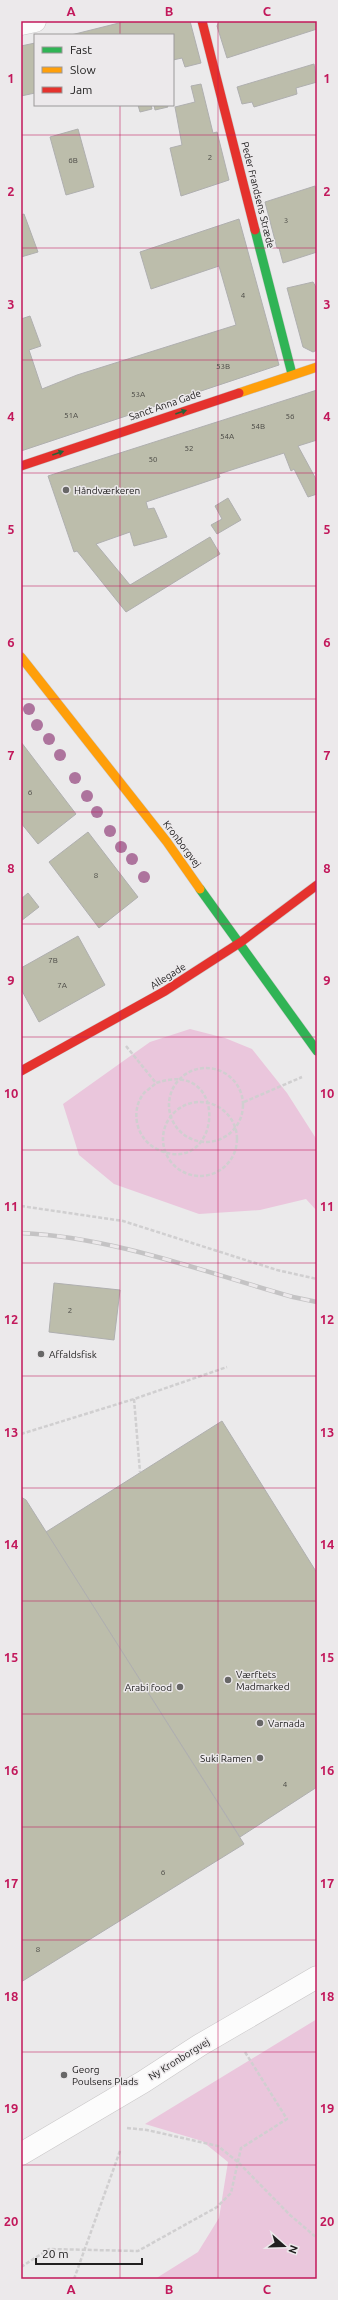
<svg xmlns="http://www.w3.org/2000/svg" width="338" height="2300" viewBox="0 0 338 2300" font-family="Ubuntu,sans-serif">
  <rect width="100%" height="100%" fill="#ebeaeb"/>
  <g fill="#eac6dc">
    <polygon points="190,1029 225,1038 252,1049 287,1093 317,1140 317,1211 306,1199 260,1210 199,1214 114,1184 79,1155 63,1104 150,1042"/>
    <polygon points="317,2019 317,2279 155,2279 198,2252 219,2218 228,2162 202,2141 145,2124"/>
  </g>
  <g fill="#bcbdab" stroke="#afafaf">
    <polygon points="127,21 190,21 201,63 185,67 182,58 173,60 173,35 71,35"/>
    <polygon points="219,21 317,21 317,29 227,58 217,26"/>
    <polygon points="35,43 35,93 21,96 21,46"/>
    <polygon points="314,64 317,82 296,88 297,94 254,107 252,102 242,104 237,87"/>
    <polygon points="201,84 213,133 217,132 229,180 181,196 170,148 182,145 175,107 195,102 191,86"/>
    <polygon points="138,105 151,105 152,109 140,112"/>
    <polygon points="154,105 167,105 168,107 155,110"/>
    <polygon points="78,129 94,187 66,195 50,137"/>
    <polygon points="315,186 317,195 317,252 283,263 279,248 277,248 265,202"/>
    <polygon points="24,214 38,252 21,257 21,215"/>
    <polygon points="239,219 279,365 21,451 21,319 30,316 41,346 29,350 42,389 77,375 236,325 219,266 151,289 140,252"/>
    <polygon points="313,282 317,289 317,350 313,352 303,347 287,288"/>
    <polygon points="317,390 317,440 298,446 317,481 317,494 308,497 294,469 291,471 284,453 219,474 220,477 146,502 148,509 154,508 167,537 134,546 130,532 96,544 130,585 210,537 220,554 126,612 77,551 74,552 48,476"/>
    <polygon points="228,498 241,520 217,534 211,525 222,519 215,506"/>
    <polygon points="21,742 76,814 38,844 21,823"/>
    <polygon points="88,832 138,897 99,928 49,862"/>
    <polygon points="28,893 39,907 21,921 21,899"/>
    <polygon points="78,936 105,985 39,1022 21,989 21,968"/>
    <polygon points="54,1283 120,1290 114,1340 49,1332"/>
    <polygon points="222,1421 317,1573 317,1787 240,1837 46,1532"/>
    <polygon points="21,1497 26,1500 244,1844 21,1982"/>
  </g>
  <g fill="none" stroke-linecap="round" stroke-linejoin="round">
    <defs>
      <g id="street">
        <polyline points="21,24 35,21"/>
        <polyline points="21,2154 143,2082 200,2045 317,1977"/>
      </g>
      <g id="fast">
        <polyline points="255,230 292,374"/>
        <polyline points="200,889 317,1051"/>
      </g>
      <g id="slow">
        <polyline points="239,393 317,367"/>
        <polyline points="21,657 167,842 200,889"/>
      </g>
      <g id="jam">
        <polyline points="202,21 255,230"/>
        <polyline points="21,466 239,393"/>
        <polyline points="21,1071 165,991 241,942 317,885"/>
      </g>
    </defs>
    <use href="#street" stroke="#c9c7c8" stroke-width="23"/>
    <use href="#fast" stroke="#c9c7c8" stroke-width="10"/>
    <use href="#slow" stroke="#c9c7c8" stroke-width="10"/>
    <use href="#jam" stroke="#c9c7c8" stroke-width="10"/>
    <g stroke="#d0cfd0" stroke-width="2.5" stroke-dasharray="4 2" stroke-linecap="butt">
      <path d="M126,1046L156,1083C232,1057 221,1178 159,1150C137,1141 129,1112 144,1093C147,1090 152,1087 156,1083"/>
      <circle cx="206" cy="1105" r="37"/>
      <polyline points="244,1102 302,1077"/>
      <circle cx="200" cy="1139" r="37"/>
      <polyline points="21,1206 123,1221 277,1270 317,1279"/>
      <polyline points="134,1399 140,1472"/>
      <polyline points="21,1434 134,1399 227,1367"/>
      <polyline points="127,2128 147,2130 218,2146 238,2162 290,2215 317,2238"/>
      <polyline points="21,2267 49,2249 138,2251 217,2207 231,2193 241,2148 287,2119 245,2052"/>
    </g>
    <use href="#street" stroke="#fcfcfc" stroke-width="22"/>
    <use href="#fast" stroke="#30b455" stroke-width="9"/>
    <use href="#slow" stroke="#ff9f0a" stroke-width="9"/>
    <use href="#jam" stroke="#e5322d" stroke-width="9"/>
    <defs>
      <path id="rail" d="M21,1233C113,1237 204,1272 293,1297L317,1302"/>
    </defs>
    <use href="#rail" stroke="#c4c3c4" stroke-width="4.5"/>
    <use href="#rail" stroke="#ece9eb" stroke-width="3" stroke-dasharray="9" stroke-linecap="butt"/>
    <polyline stroke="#d0cfd0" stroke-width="2.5" stroke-dasharray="4 2" stroke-linecap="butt" points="74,2279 120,2151"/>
  </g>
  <g fill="#ad749d">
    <circle cx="29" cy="709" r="6"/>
    <circle cx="37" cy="725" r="6"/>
    <circle cx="49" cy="739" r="6"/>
    <circle cx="60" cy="755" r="6"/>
    <circle cx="75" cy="778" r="6"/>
    <circle cx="87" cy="796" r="6"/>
    <circle cx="97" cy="812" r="6"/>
    <circle cx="110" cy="831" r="6"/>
    <circle cx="121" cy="847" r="6"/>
    <circle cx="132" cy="859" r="6"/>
    <circle cx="144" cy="877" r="6"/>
  </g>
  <defs><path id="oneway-solid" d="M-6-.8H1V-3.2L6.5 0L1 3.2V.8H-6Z"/></defs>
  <g fill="#286338">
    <use href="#oneway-solid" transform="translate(181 412) rotate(-19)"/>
    <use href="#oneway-solid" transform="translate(58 453) rotate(-19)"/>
  </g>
  <path fill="none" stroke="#c2185b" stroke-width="1" stroke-opacity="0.55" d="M120,21V35M218,21V2279M120,105V2279M21,135H317M21,248H317M21,360H317M21,473H317M21,586H317M21,699H317M21,812H317M21,924H317M21,1037H317M21,1150H317M21,1263H317M21,1376H317M21,1488H317M21,1601H317M21,1714H317M21,1827H317M21,1940H317M21,2052H317M21,2165H317"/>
  <g fill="#686767" stroke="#ece9eb" stroke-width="1.5">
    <circle cx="66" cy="490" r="4"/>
    <circle cx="41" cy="1354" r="4"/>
    <circle cx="228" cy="1680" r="4"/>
    <circle cx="180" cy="1687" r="4"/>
    <circle cx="260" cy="1723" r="4"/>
    <circle cx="260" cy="1758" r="4"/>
    <circle cx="64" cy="2075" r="4"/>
  </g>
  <g text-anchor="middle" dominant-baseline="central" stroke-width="3" stroke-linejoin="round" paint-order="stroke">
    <g font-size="8" fill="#484743">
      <text x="210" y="157">2</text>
      <text x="73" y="160">6B</text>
      <text x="286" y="220">3</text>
      <text x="243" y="295">4</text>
      <text x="223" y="366">53B</text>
      <text x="138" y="394">53A</text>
      <text x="71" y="415">51A</text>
      <text x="290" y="416">56</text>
      <text x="258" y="426">54B</text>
      <text x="227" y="436">54A</text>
      <text x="189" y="448">52</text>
      <text x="153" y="459">50</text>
      <text x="30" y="792">6</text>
      <text x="96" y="875">8</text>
      <text x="53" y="960">7B</text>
      <text x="62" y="985">7A</text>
      <text x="70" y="1310">2</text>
      <text x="285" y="1784">4</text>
      <text x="163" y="1872">6</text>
      <text x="38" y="1949">8</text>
    </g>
    <g font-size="10" fill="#212020" stroke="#ece9eb">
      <text transform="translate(258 195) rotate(76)">Peder Frandsens Stræde</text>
      <text transform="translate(165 405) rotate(-19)">Sanct Anna Gade</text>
      <text transform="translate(182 844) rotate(53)">Kronborgvej</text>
      <text transform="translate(168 976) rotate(-32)">Allegade</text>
      <text transform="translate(179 2059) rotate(-32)">Ny Kronborgvej</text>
    </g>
    <g font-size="10" fill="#212020" stroke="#ece9eb" text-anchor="start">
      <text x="74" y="490">Håndværkeren</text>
      <text x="49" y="1354">Affaldsfisk</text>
      <text x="236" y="1674">Værftets<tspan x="236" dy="12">Madmarked</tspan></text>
      <text x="172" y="1687" text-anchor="end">Arabi food</text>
      <text x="268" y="1723">Varnada</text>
      <text x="252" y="1758" text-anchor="end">Suki Ramen</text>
      <text x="72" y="2069">Georg<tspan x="72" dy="12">Poulsens Plads</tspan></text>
    </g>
  </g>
  <rect width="338" height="2300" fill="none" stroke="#ece9eb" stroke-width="44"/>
  <rect x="34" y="34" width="140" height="72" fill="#ece9eb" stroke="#9b999a"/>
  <rect x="42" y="47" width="20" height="6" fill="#30b455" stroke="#9b999a"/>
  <text x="70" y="54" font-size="12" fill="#212020">Fast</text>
  <rect x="42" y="67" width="20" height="6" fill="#ff9f0a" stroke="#9b999a"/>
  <text x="70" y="74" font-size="12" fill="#212020">Slow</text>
  <rect x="42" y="87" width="20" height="6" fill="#e5322d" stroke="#9b999a"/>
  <text x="70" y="94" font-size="12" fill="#212020">Jam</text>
  <g transform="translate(284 2246) rotate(110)" stroke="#ece9eb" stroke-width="3" paint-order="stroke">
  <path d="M0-3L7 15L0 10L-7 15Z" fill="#212020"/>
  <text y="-6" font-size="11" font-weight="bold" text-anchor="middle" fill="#212020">N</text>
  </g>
  <path d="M36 2258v6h106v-6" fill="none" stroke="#212020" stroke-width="2"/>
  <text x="42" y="2258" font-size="12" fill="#212020" stroke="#ece9eb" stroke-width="3" paint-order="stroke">20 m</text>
  <rect x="22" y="22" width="294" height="2256" fill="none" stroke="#c2185b" stroke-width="1.5"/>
  <g font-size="13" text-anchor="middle" font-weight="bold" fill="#c2185b">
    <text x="71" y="16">A</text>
    <text x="169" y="16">B</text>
    <text x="267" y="16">C</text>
    <text x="11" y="83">1</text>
    <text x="327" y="83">1</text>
    <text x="11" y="196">2</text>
    <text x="327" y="196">2</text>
    <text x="11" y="309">3</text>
    <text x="327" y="309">3</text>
    <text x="11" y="421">4</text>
    <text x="327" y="421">4</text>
    <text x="11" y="534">5</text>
    <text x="327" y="534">5</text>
    <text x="11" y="647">6</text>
    <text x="327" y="647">6</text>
    <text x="11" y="760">7</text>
    <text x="327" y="760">7</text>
    <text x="11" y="873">8</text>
    <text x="327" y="873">8</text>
    <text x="11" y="985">9</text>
    <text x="327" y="985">9</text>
    <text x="11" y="1098">10</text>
    <text x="327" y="1098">10</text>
    <text x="11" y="1211">11</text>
    <text x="327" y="1211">11</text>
    <text x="11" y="1324">12</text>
    <text x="327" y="1324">12</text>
    <text x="11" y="1437">13</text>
    <text x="327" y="1437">13</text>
    <text x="11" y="1549">14</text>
    <text x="327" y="1549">14</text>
    <text x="11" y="1662">15</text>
    <text x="327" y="1662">15</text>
    <text x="11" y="1775">16</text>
    <text x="327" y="1775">16</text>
    <text x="11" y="1888">17</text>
    <text x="327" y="1888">17</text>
    <text x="11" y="2001">18</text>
    <text x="327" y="2001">18</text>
    <text x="11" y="2113">19</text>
    <text x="327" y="2113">19</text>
    <text x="11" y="2226">20</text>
    <text x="327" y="2226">20</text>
    <text x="71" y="2294">A</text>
    <text x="169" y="2294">B</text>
    <text x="267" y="2294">C</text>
  </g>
</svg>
